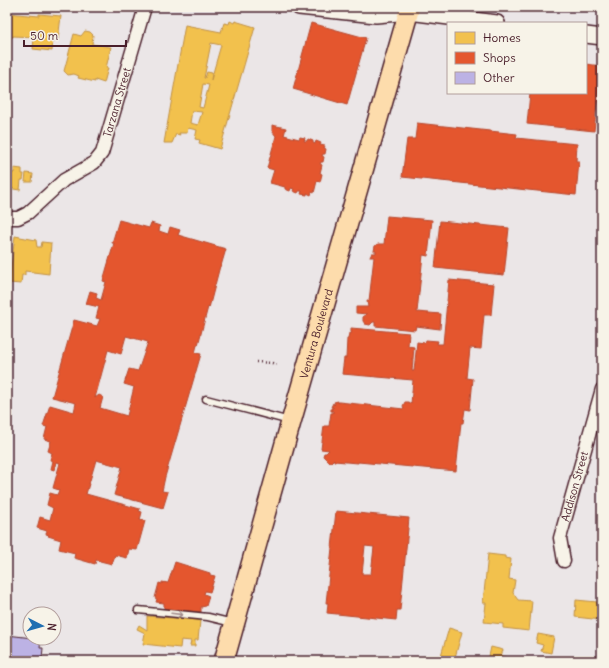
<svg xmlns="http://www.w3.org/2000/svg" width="609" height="668" viewBox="0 0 609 668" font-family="Delius,sans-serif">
  <rect width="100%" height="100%" fill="#ebe6e7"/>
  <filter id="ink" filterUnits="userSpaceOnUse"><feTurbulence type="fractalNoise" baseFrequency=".025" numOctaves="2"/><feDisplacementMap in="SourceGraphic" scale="8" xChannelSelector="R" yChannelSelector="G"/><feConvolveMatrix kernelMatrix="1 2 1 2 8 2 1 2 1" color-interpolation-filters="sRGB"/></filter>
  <g filter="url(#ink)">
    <g fill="#f2c14e" stroke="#c09044" fill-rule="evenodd">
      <polygon points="7,13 39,16 39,14 61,16 58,40 53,39 52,51 33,49 34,37 13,36 13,37 7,37"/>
      <path d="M230,21L234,23L235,21L255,27L220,149L199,143L200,140L195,139L197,130L188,128L187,133H179L180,135L176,134L172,143H164L185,25L221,32L224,23L229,24ZM211,43L221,45L211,80L212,73L207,72L205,78H204ZM203,84L209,85L203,108L199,107ZM192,111L202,112L198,125L190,123Z"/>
      <polygon points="85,31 90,32 93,35 92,44 111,47 106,68 108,68 104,83 95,80 95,82 78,78 79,76 74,74 68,75 64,71 74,34 81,36"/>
      <polygon points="14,168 22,169 22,174 24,174 23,180 21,180 20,190 7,188 7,172 14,173"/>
      <polygon points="26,173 33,174 32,182 25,182"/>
      <polygon points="15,236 36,240 37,247 41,247 42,242 51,243 49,274 25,271 25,275 22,275 21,284 9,283"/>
      <polygon points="488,554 505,556 505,558 511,559 509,579 515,580 513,593 518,600 532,601 529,631 503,628 503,624 484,622 486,603 483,603"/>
      <polygon points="601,583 602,583 602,620 575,617 576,600 597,602 597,604 600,604"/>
      <polygon points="147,616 198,620 200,621 198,640 195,640 195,646 190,646 191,641 181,640 180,648 143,644 145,633 137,629 139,625 147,630"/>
      <polygon points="449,628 462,632 454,661 447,661 440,659"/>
      <polygon points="538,634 554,637 551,653 541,651 543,645 536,643"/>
      <polygon points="491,647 503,650 501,656 518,660 517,661 488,661"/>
    </g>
    <g fill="#e4572e" stroke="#b6462d" fill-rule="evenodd">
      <polygon points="311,23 366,38 347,105 293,89"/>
      <polygon points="586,64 601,66 594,131 527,124 530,93 586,93"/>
      <polygon points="417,123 517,134 516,138 577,144 576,161 579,161 576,195 402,177 407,139 415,139"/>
      <polygon points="272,125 286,128 284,135 299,139 300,137 305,138 304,141 307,141 308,139 313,141 313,143 315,144 316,141 321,143 320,145 325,146 324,148 326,149 325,154 323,154 322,156 324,157 323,162 321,162 320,164 322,165 320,173 322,174 320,182 317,181 314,193 312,192 311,195 307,193 307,195 301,194 302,191 299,191 298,193 293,191 294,189 291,188 290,191 285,189 285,187 270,183 274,170 267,168 276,136 272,131"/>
      <polygon points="387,216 432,220 428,256 423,255 417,312 441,314 440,329 416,326 415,330 375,326 375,322 373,322 370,325 365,324 363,321 363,317 367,314 356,313 356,307 368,307 367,301 369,301 374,257 370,257 372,253 376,253 376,251 374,251 375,246 378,244 384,244"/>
      <path d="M119,220L149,228L151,223L160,226L159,231L168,234L170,227L180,230L178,235L226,249L221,266H220L209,308L208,307L198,345H197L195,353L201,354L165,477L162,491L168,492L163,508L114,495L122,467L96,460L86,494L140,509L139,511L142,512L140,520L145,521L137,550L129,549L127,558L115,555L112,564L96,560L95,564L74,558L75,553L59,549L61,540L48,536L49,535L46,534L47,531L37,528L40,517L50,520L53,508L47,505L50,493L57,495L59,490L53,488L60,463L56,462L54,470L51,469L53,461L50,460L52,453L48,451L51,441L44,439L47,427L43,426L50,405L74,412L76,403L52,397L74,320L97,326L100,319L96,318L99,307L86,304L90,291L97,293L96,298L101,300L106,282L103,281L114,243H112ZM126,336L148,342L138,371L129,369L124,384L134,387L127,416L100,408L103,397L99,395L95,398L108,350L121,354Z"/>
      <polygon points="440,221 509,228 504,275 435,268"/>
      <polygon points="449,280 494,284 491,315 484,315 481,349 470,348 467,378 473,379 470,410 465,409 463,423 461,423 456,471 358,462 358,463 334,461 334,459 331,462 328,461 323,456 324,453 326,453 329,450 321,449 324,426 329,426 331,413 333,413 333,411 331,411 331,408 333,408 333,407 331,407 333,403 334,405 335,404 334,402 338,401 338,403 339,402 404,409 403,406 405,402 408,402 411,404 413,380 342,374 344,358 346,358 347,339 348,339 349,333 351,334 351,328 409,333 408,346 414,347 412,371 414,371 417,342 425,343 426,340 438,341 437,344 443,344"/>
      <path d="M336,511L409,518L400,610H397L396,620L327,613L328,603H326ZM365,546L374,547L371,574H362Z"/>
      <polygon points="175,562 210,573 210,575 215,576 210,592 205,591 204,594 209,596 206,606 201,607 201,612 164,609 164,603 156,602 157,599 155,598 159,583 162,584 162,582 168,583"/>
    </g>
    <polygon fill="#bcb2e4" stroke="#4a1f2b" points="7,635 41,639 40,648 43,648 42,658 38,658 38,661 7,661"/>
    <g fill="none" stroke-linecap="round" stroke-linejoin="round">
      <defs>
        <g id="service">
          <polyline points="206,399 290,421"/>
          <polyline points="138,610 208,617 233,623"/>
        </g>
        <g id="minor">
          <path id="s1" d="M7,218H18L28,213L64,180L94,163L102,153L145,7"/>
          <path id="s2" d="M564,561L560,538L602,389"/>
        </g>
        <g id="tertiary">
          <polyline points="299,7 376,15 409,12 497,23"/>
          <polyline points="586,35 602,37"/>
        </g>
        <g id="primary">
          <path id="s3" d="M224,661L291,422L410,7"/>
        </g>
      </defs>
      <use href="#service" stroke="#4a1f2b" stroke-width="9"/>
      <use href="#minor" stroke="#4a1f2b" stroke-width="15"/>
      <use href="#tertiary" stroke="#4a1f2b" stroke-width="18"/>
      <use href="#primary" stroke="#4a1f2b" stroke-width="22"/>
      <polyline stroke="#4a1f2b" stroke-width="2.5" stroke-dasharray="1 3" stroke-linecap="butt" points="256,362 272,363 279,366"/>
      <use href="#service" stroke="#f7f3e8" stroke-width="6"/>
      <use href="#minor" stroke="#f7f3e8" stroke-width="12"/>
      <use href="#tertiary" stroke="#f7f3e8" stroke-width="15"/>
      <use href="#primary" stroke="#fddcac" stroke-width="19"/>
    </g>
    <defs><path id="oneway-shaft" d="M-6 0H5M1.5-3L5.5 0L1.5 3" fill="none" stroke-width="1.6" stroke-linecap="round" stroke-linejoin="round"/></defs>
    <use stroke="#a0898a" href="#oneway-shaft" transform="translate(177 614) rotate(7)"/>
  </g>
  <g text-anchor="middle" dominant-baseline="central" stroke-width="4" stroke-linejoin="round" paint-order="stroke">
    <g font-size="11" fill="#4a1f2b" stroke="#f7f3e8">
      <text stroke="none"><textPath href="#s1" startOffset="171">Tarzana Street</textPath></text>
      <text stroke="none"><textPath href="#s3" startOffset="340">Ventura Boulevard</textPath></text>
      <text stroke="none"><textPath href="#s2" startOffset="77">Addison Street</textPath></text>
    </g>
  </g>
  <rect width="609" height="668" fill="none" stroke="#f7f3e8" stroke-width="24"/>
  <rect x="12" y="12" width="585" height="644" fill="none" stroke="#4a1f2b" stroke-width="1.5" filter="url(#ink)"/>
  <rect x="447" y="22" width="140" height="72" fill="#f7f3e8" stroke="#b29e9c"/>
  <rect x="455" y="32" width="20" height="12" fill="#f2c14e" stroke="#b29e9c"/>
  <text x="483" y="42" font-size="12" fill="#4a1f2b">Homes</text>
  <rect x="455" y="52" width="20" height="12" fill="#e4572e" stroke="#b29e9c"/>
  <text x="483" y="62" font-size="12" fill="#4a1f2b">Shops</text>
  <rect x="455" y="72" width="20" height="12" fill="#bcb2e4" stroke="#b29e9c"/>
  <text x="483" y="82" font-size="12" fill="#4a1f2b">Other</text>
  <g transform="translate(42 626) rotate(96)"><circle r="19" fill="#f7f3e8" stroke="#b29e9c"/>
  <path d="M0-3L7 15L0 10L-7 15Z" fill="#1f6fb2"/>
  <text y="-6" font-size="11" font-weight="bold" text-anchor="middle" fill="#4a1f2b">N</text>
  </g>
  <path d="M24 40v6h102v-6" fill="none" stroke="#4a1f2b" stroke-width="2"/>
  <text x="30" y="40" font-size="12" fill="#4a1f2b" stroke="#f7f3e8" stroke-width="3" paint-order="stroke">50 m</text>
</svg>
